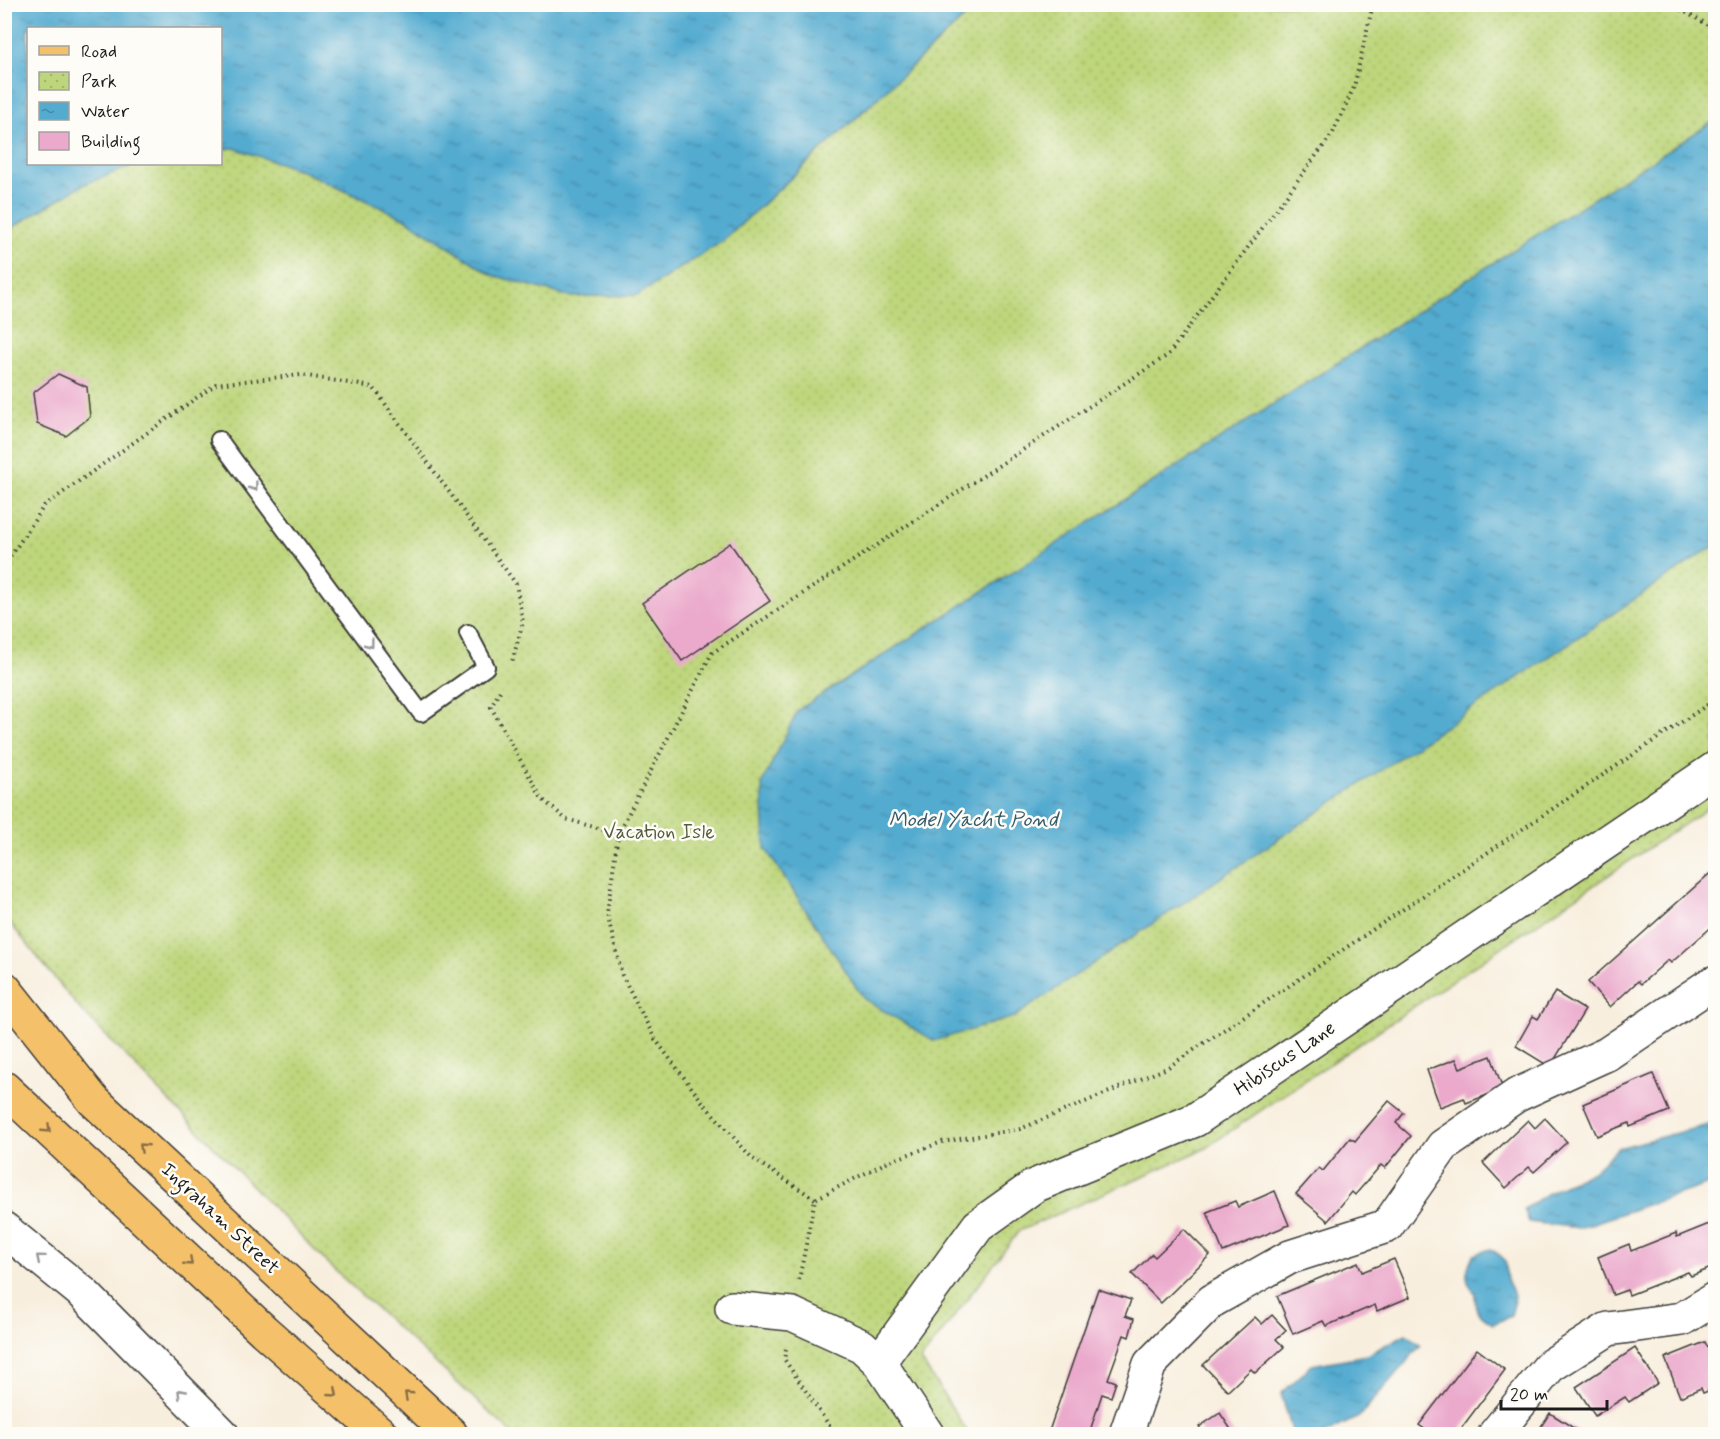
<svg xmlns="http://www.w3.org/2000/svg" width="1720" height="1439" viewBox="0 0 1720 1439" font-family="Mynerve,sans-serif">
  <defs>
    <pattern id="park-dots" width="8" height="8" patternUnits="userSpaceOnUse" patternTransform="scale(1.5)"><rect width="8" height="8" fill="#bed67b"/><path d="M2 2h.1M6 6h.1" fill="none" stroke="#a3b76a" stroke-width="1.8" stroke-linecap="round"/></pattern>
    <pattern id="water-ripples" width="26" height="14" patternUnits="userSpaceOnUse" patternTransform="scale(1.5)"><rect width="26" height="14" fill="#53abd0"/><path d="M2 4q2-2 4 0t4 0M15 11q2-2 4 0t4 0" fill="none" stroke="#448aa8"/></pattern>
  </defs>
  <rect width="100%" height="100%" fill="#fdfcf7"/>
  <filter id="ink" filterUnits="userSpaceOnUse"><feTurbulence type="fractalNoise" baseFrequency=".0167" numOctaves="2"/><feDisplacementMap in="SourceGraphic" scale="12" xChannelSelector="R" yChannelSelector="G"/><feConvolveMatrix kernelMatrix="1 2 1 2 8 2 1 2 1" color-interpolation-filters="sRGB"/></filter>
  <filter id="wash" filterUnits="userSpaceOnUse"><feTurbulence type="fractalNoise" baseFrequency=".008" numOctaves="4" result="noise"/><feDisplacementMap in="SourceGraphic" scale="24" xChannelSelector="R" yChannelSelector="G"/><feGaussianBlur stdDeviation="1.35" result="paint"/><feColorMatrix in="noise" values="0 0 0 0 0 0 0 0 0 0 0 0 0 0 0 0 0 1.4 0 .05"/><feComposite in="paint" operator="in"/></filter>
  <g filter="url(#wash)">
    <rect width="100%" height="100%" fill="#f8eedd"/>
    <polygon fill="url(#park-dots)" stroke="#6d794c" stroke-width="1.5" points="978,5 1715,5 1715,803 1204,1149 1019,1231 921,1360 969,1434 513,1434 329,1265 78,1007 5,917 5,232 82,185 137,164 220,164 221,149 234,148 300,170 406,219 492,275 723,241"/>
    <g fill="url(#water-ripples)" stroke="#386476" stroke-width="1.5">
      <polygon points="5,4 978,4 978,5 723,241 638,295 571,297 492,275 406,219 300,170 234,148 221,149 220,28 28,28 28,164 137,164 82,185 5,232"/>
      <polygon points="1715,120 1715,545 1014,1017 934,1041 864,999 765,848 762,783 798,710"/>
      <polygon points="1708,1125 1715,1129 1715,1182 1579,1228 1529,1222 1524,1209 1550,1192 1593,1171 1618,1148"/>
      <path d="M1490,1249C1500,1255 1507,1258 1506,1270C1506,1274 1506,1276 1507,1280C1516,1296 1516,1297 1511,1316L1493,1324C1479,1316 1474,1310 1475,1293C1463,1280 1466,1270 1473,1255Z"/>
      <polygon points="1406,1334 1421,1345 1359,1417 1324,1434 1293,1434 1281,1394 1312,1365 1367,1355"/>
    </g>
    <g id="blocks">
      <g fill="#ebaacc">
        <polygon points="58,374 87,387 90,417 66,436 37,424 33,393"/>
        <polygon points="730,543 770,601 682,661 642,603"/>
        <polygon points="1716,868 1716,923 1671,963 1668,960 1641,984 1638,981 1610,1007 1588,982"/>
        <polygon points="1555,992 1585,1010 1550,1067 1516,1046 1533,1016 1538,1019"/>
        <polygon points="1491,1056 1503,1089 1466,1103 1464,1098 1440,1107 1427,1070 1456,1059 1460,1068"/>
        <polygon points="1653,1074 1669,1111 1630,1127 1629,1123 1597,1136 1583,1104"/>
        <polygon points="1389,1101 1404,1113 1396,1123 1411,1136 1385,1168 1381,1165 1355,1195 1352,1192 1328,1221 1296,1194 1319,1168 1323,1171 1350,1138 1355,1141"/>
        <polygon points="1545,1118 1567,1142 1534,1172 1529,1167 1506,1188 1483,1163 1528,1120 1535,1128"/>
        <polygon points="1275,1191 1289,1225 1223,1252 1207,1212 1235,1201 1238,1207"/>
        <polygon points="1709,1224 1716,1242 1716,1266 1691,1276 1688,1272 1629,1295 1627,1290 1613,1295 1598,1257 1629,1244 1631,1251 1676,1233 1677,1237"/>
        <polygon points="1184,1229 1210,1255 1161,1303 1132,1274 1152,1254 1155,1257"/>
        <polygon points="1394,1259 1410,1297 1377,1311 1375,1305 1326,1326 1323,1321 1293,1334 1277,1296 1358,1262 1362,1272"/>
        <polygon points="1098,1289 1131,1300 1125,1316 1134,1319 1129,1337 1124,1335 1108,1379 1116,1382 1111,1397 1102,1394 1089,1434 1048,1434"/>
        <polygon points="1272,1315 1286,1330 1276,1339 1284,1347 1255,1373 1251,1369 1228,1391 1203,1365 1255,1317 1262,1324"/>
        <polygon points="1705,1342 1708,1348 1716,1345 1716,1388 1703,1393 1701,1388 1680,1397 1665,1358"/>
        <polygon points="1635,1348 1658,1383 1629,1402 1625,1397 1595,1416 1576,1387"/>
        <polygon points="1477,1349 1505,1370 1457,1434 1432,1434 1419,1425"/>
        <polygon points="1220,1413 1234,1434 1204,1434 1199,1427"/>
        <polygon points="1550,1413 1583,1434 1536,1434"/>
      </g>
    </g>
  </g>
  <g filter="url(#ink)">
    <use href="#blocks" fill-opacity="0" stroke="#3d3c39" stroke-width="1.5"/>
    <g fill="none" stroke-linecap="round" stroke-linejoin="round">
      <defs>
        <polyline id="service" points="219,440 421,713 486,667 468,633"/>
        <g id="minor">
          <polyline points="4,1229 84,1294 222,1434"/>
          <polyline points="732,1308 792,1314 862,1346 879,1362 927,1434"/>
          <polyline points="879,1362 978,1226 1034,1186 1195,1120 1716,768"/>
          <polyline points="1126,1434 1150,1364 1212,1301 1290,1257 1387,1226 1443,1146 1517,1095 1607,1054 1711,984 1716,982"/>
          <polyline points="1495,1434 1550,1366 1608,1329 1682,1319 1716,1298"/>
        </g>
        <g id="primary">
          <polyline points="4,988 93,1100 451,1434"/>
          <polyline points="4,1088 264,1331 381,1434"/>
        </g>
      </defs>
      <use href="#service" stroke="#3d3c39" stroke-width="20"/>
      <use href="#minor" stroke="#3d3c39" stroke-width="36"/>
      <use href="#primary" stroke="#3d3c39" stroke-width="36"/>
      <g stroke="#3d3c39" stroke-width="4" stroke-dasharray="1.5 4.5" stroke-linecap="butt">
        <polyline points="1670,4 1716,29"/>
        <polyline points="4,566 44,506 216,384 301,375 373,387 516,584 523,622 512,662"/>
        <polyline points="500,691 491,707 542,799 566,819 618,834"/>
        <polyline points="815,1199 753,1159 704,1104 655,1039 622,975 607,914 618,834 712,653 1168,355 1333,133 1354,87 1373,4"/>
        <polyline points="799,1280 815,1199 885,1163 942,1142 1020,1129 1167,1068 1716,699"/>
        <polyline points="786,1349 784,1359 835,1434"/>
      </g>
      <use href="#service" stroke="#fff" stroke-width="16"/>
      <use href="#minor" stroke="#fff" stroke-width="33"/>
      <use href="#primary" stroke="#f4c16b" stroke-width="33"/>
    </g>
    <defs><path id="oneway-chevron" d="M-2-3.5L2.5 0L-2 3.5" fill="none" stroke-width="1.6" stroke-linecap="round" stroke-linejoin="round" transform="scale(1.5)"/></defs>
    <g stroke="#999">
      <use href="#oneway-chevron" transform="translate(254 487) rotate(53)"/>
      <use href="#oneway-chevron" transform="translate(370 644) rotate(53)"/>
      <use href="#oneway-chevron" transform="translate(40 1258) rotate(-140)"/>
      <use href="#oneway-chevron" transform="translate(181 1393) rotate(-134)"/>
    </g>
    <g stroke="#886e44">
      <use href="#oneway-chevron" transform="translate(47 1129) rotate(43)"/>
      <use href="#oneway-chevron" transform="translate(143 1147) rotate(-137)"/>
      <use href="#oneway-chevron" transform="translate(189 1262) rotate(43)"/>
      <use href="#oneway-chevron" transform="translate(334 1393) rotate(41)"/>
      <use href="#oneway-chevron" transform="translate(408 1395) rotate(-137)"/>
    </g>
  </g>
  <g text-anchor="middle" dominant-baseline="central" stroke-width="5" stroke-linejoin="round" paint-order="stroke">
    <g font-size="20" fill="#555d3d" stroke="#fdfcf7">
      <text x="659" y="832">Vacation Isle</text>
    </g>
    <g font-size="20" fill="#1c1c1c" stroke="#fdfcf7">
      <text transform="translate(1285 1059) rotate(-34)">Hibiscus Lane</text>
      <text transform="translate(220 1219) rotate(43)">Ingraham Street</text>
    </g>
    <g font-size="21" font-style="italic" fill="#355c6d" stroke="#fdfcf7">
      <text x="973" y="820">Model Yacht Pond</text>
    </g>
  </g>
  <rect width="1720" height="1439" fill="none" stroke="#fdfcf7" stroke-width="24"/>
  <rect x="27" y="27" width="195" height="138" fill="#fdfcf7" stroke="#a3a29f" stroke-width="1.5"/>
  <rect x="39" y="46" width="30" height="9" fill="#f4c16b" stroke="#a3a29f" stroke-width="1.5"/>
  <text x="81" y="57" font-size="18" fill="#1c1c1c">Road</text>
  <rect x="39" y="72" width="30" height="18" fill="url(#park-dots)" stroke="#a3a29f" stroke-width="1.5"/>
  <text x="81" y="87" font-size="18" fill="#1c1c1c">Park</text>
  <rect x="39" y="102" width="30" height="18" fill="url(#water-ripples)" stroke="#a3a29f" stroke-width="1.5"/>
  <text x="81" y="117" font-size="18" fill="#1c1c1c">Water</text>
  <rect x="39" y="132" width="30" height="18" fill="#ebaacc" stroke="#a3a29f" stroke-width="1.5"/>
  <text x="81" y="147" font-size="18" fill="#1c1c1c">Building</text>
  <path d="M1501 1400v9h106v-9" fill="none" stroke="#1c1c1c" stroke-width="3"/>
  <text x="1510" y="1400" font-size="18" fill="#1c1c1c" stroke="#fdfcf7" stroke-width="4.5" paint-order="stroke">20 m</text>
</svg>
